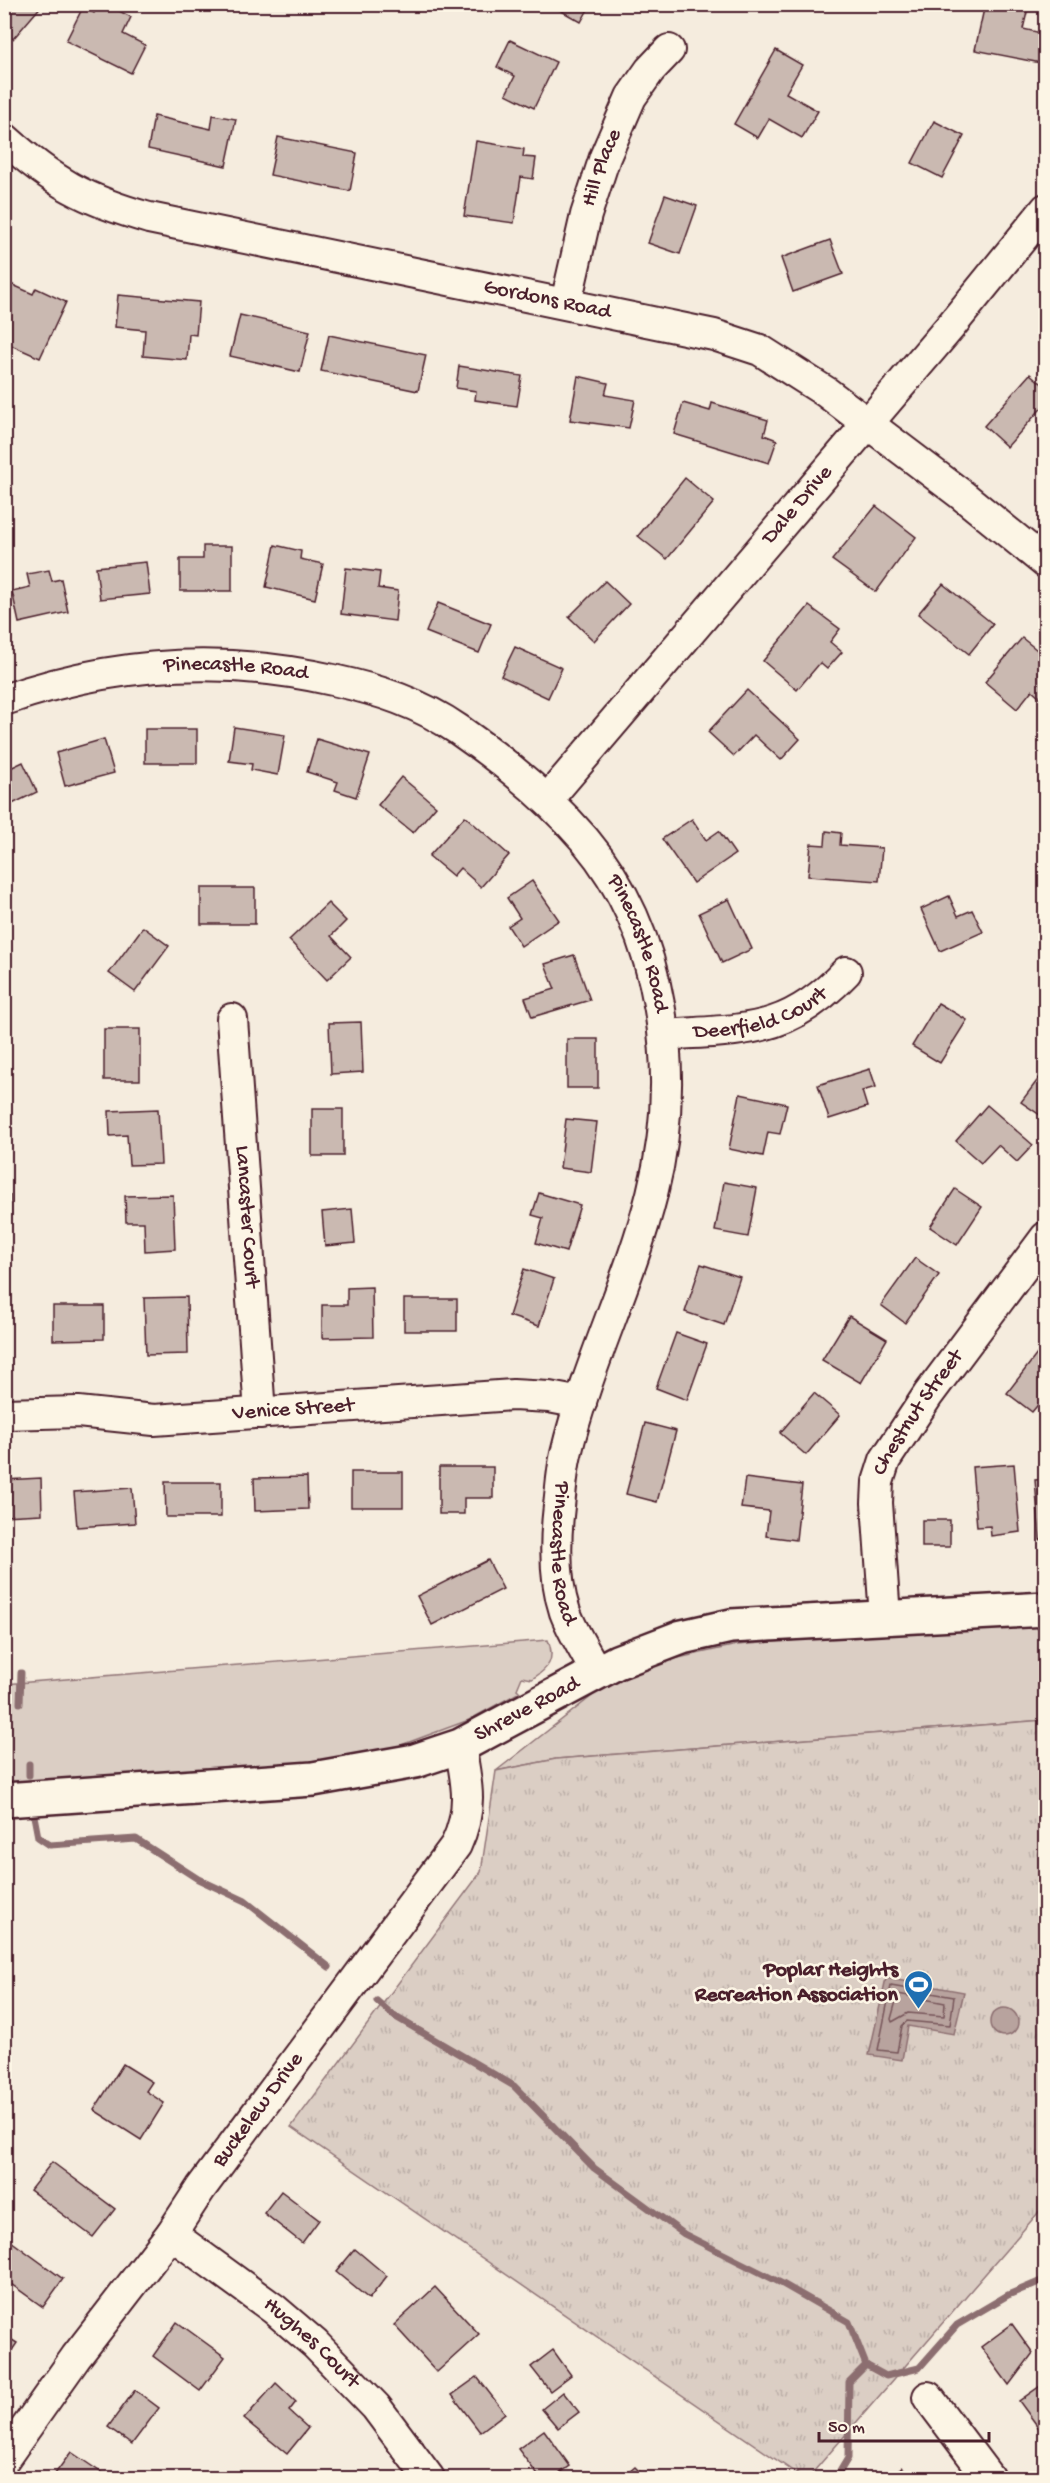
<svg xmlns="http://www.w3.org/2000/svg" width="1050" height="2483" viewBox="0 0 1050 2483" font-family="'Gochi Hand',sans-serif">
  <defs>
    <pattern id="park-tufts" width="24" height="20" patternUnits="userSpaceOnUse" patternTransform="scale(1.5)"><rect width="24" height="20" fill="#dbcec4"/><path d="M3 7l-1-3M5 7V3M7 7l1-3M15 17l-1-3M17 17v-4M19 17l1-3" fill="none" stroke="#bdb0a9"/></pattern>
  </defs>
  <rect width="100%" height="100%" fill="#f5ecde"/>
  <filter id="ink" filterUnits="userSpaceOnUse"><feTurbulence type="fractalNoise" baseFrequency=".0167" numOctaves="2"/><feDisplacementMap in="SourceGraphic" scale="12" xChannelSelector="R" yChannelSelector="G"/><feConvolveMatrix kernelMatrix="1 2 1 2 8 2 1 2 1" color-interpolation-filters="sRGB"/></filter>
  <g filter="url(#ink)">
    <g fill="#dbcec4" stroke="#927678" stroke-width="1.5">
      <polygon points="1045,1620 1045,1720 556,1759 496,1771 610,1682 651,1664 737,1645"/>
      <path d="M548,1640C556,1660 548,1669 532,1679L522,1677L517,1689L520,1692L469,1720L393,1748L330,1761L5,1790V1684Z"/>
    </g>
    <polygon fill="url(#park-tufts)" stroke="#927678" stroke-width="1.5" points="1045,1720 1045,2205 808,2478 803,2478 291,2127 481,1872 496,1771 556,1759"/>
    <g fill="#b8a39e" stroke="#8c6e70" stroke-width="1.5">
      <polygon points="886,1978 964,1992 954,2034 908,2026 902,2060 869,2055"/>
      <circle cx="1004" cy="2022" r="14"/>
    </g>
    <g fill="none" stroke-linecap="round" stroke-linejoin="round">
      <g stroke="#765459" stroke-width="1.5">
        <polygon points="891,1986 954,1997 950,2025 907,2021 902,2026 897,2052 878,2050"/>
        <polygon points="898,1994 945,2003 944,2016 908,2013 892,2022 891,2019"/>
      </g>
      <g stroke="#8c6e70" stroke-width="7">
        <polyline points="20,1703 21,1673"/>
        <polyline points="29,1764 29,1775"/>
        <polyline points="34,1816 38,1837 50,1845 136,1839 198,1879 245,1901 329,1967"/>
        <polyline points="377,2001 394,2016 514,2086 594,2168 684,2234 781,2283 849,2322 866,2365 886,2376 919,2368 957,2325 1008,2295 1046,2279"/>
        <polyline points="836,2478 848,2458 849,2382 866,2365"/>
      </g>
    </g>
    <g fill="#cab9b1" stroke="#4a1f2b" stroke-width="1.5">
      <polygon points="4,4 43,4 13,39 4,31"/>
      <polygon points="98,4 106,4 131,17 123,34 145,45 131,73 66,41 83,7 94,13"/>
      <polygon points="549,4 591,4 581,22"/>
      <polygon points="985,4 1029,4 1023,29 1046,34 1046,64 975,50"/>
      <polygon points="510,40 556,62 534,108 506,94 515,76 497,67"/>
      <polygon points="776,50 802,65 786,93 818,111 802,138 769,119 758,138 734,124"/>
      <polygon points="213,115 236,119 226,166 148,149 154,116 211,129"/>
      <polygon points="934,121 964,136 942,178 912,163"/>
      <polygon points="278,137 357,153 350,191 270,175"/>
      <polygon points="476,141 524,149 523,157 536,158 533,179 521,177 514,223 464,216"/>
      <polygon points="665,195 697,206 680,254 648,243"/>
      <polygon points="830,240 843,274 793,292 781,258"/>
      <polygon points="4,281 33,294 36,288 66,302 40,358 4,342"/>
      <polygon points="118,295 199,302 196,335 189,334 187,360 143,356 145,330 115,327"/>
      <polygon points="240,315 310,331 300,372 230,356"/>
      <polygon points="329,335 426,355 418,391 321,371"/>
      <polygon points="459,366 522,376 517,406 475,400 476,391 456,388"/>
      <polygon points="1030,374 1046,387 1046,403 1007,447 984,426"/>
      <polygon points="578,376 608,383 605,395 635,400 629,428 570,420"/>
      <polygon points="683,403 710,411 712,403 768,420 764,435 777,440 769,463 674,434"/>
      <polygon points="685,478 714,502 667,559 638,536"/>
      <polygon points="876,506 916,537 876,592 832,560"/>
      <polygon points="275,545 301,551 300,559 323,564 315,599 266,587"/>
      <polygon points="203,546 232,546 232,591 180,591 180,559 203,559"/>
      <polygon points="146,562 150,594 100,599 96,567"/>
      <polygon points="346,568 380,572 378,588 398,591 395,621 341,614"/>
      <polygon points="49,570 52,581 61,579 68,612 19,623 12,591 30,587 27,574"/>
      <polygon points="605,581 629,604 594,641 569,617"/>
      <polygon points="943,584 993,624 969,654 918,614"/>
      <polygon points="438,603 491,624 479,653 426,632"/>
      <polygon points="809,606 840,629 830,642 842,652 827,669 820,663 797,690 763,661"/>
      <polygon points="1022,638 1046,657 1046,702 1032,690 1017,709 985,682"/>
      <polygon points="515,647 562,668 548,698 501,676"/>
      <polygon points="747,690 800,739 781,760 754,735 734,756 708,732"/>
      <polygon points="234,727 285,735 278,775 251,770 252,764 229,761"/>
      <rect x="145" y="729" width="52" height="34"/>
      <polygon points="104,739 114,773 65,786 56,753"/>
      <polygon points="317,739 370,755 356,797 335,790 338,782 307,772"/>
      <polygon points="23,762 37,792 4,808 4,771"/>
      <polygon points="401,777 436,806 413,833 378,805"/>
      <polygon points="465,816 509,855 481,887 460,868 453,876 429,856"/>
      <polygon points="692,819 706,840 719,831 735,854 693,883 662,839"/>
      <polygon points="826,831 841,833 840,845 882,848 879,881 808,876 811,844 825,845"/>
      <polygon points="532,881 559,920 521,946 508,926 520,918 507,898"/>
      <rect x="201" y="888" width="54" height="36"/>
      <polygon points="949,896 958,916 972,910 983,932 940,951 921,909"/>
      <polygon points="729,899 752,949 722,963 699,913"/>
      <polygon points="328,903 346,921 331,936 351,957 327,980 289,940"/>
      <polygon points="143,927 169,946 135,992 109,973"/>
      <polygon points="574,955 590,1000 532,1017 525,998 555,989 545,964"/>
      <polygon points="938,1003 967,1020 940,1063 912,1046"/>
      <polygon points="361,1022 363,1072 331,1074 329,1023"/>
      <rect x="104" y="1029" width="36" height="51"/>
      <rect x="567" y="1039" width="31" height="49"/>
      <polygon points="870,1069 876,1087 862,1091 867,1107 829,1119 818,1085"/>
      <polygon points="1046,1069 1046,1119 1021,1102"/>
      <polygon points="740,1094 787,1104 780,1134 768,1132 763,1156 729,1149"/>
      <polygon points="987,1105 1033,1145 1017,1162 998,1145 981,1163 956,1141"/>
      <polygon points="158,1109 161,1164 129,1165 127,1135 110,1136 109,1111"/>
      <rect x="312" y="1109" width="31" height="47"/>
      <polygon points="566,1119 597,1122 591,1172 560,1168"/>
      <polygon points="724,1182 757,1188 748,1237 715,1231"/>
      <polygon points="955,1189 982,1207 957,1245 930,1227"/>
      <polygon points="539,1193 580,1205 566,1252 536,1243 543,1218 532,1215"/>
      <rect x="4" y="1195" width="6" height="25"/>
      <polygon points="173,1195 175,1249 145,1251 144,1222 126,1222 125,1196"/>
      <polygon points="352,1209 355,1243 325,1246 322,1212"/>
      <polygon points="915,1258 939,1275 905,1323 881,1305"/>
      <polygon points="701,1264 740,1277 724,1325 685,1312"/>
      <polygon points="524,1269 554,1279 539,1326 509,1316"/>
      <polygon points="372,1287 373,1337 322,1338 322,1305 347,1305 347,1288"/>
      <polygon points="187,1297 188,1354 146,1355 144,1298"/>
      <rect x="404" y="1299" width="53" height="32"/>
      <polygon points="53,1306 104,1306 104,1339 53,1340"/>
      <polygon points="849,1316 887,1339 861,1383 822,1360"/>
      <polygon points="676,1333 707,1344 687,1400 656,1388"/>
      <polygon points="1037,1354 1046,1361 1046,1395 1032,1412 1007,1393"/>
      <polygon points="814,1393 840,1415 806,1455 780,1433"/>
      <polygon points="645,1423 676,1431 657,1502 626,1494"/>
      <polygon points="1014,1464 1020,1532 991,1536 990,1526 977,1527 972,1467"/>
      <polygon points="439,1467 493,1467 493,1498 464,1498 464,1514 439,1514"/>
      <rect x="351" y="1472" width="52" height="35"/>
      <polygon points="307,1477 308,1509 255,1511 254,1478"/>
      <polygon points="41,1478 42,1514 4,1516 4,1480"/>
      <polygon points="745,1478 802,1485 796,1540 766,1536 769,1511 741,1508"/>
      <polygon points="1046,1479 1046,1539 1040,1540 1035,1480"/>
      <polygon points="165,1482 221,1482 221,1517 166,1517"/>
      <polygon points="132,1488 135,1523 77,1527 74,1492"/>
      <rect x="922" y="1520" width="28" height="27"/>
      <polygon points="488,1560 503,1589 432,1625 417,1596"/>
      <polygon points="123,2064 152,2082 146,2091 164,2103 141,2140 94,2110"/>
      <polygon points="52,2162 115,2209 93,2237 30,2190"/>
      <polygon points="281,2191 319,2220 302,2243 264,2213"/>
      <polygon points="4,2236 63,2279 43,2307 4,2279"/>
      <polygon points="355,2249 387,2276 369,2299 336,2272"/>
      <polygon points="435,2287 479,2334 437,2372 394,2325"/>
      <polygon points="177,2322 225,2357 200,2391 153,2356"/>
      <polygon points="1012,2324 1033,2353 1009,2385 981,2347"/>
      <polygon points="4,2335 17,2343 4,2362"/>
      <polygon points="553,2350 571,2375 550,2391 531,2367"/>
      <polygon points="477,2377 505,2413 480,2432 452,2395"/>
      <polygon points="1046,2382 1046,2433 1044,2435 1019,2401"/>
      <polygon points="276,2383 296,2402 289,2411 308,2428 287,2454 244,2419"/>
      <polygon points="135,2390 159,2408 132,2444 108,2427"/>
      <polygon points="563,2392 579,2412 558,2428 542,2409"/>
      <polygon points="544,2430 570,2466 553,2478 540,2478 518,2449"/>
      <polygon points="71,2452 105,2475 102,2478 52,2478"/>
      <polygon points="635,2467 646,2478 622,2478"/>
      <polygon points="902,2467 912,2478 887,2478"/>
    </g>
    <g fill="none" stroke-linecap="round" stroke-linejoin="round">
      <defs>
        <g id="minor">
          <path id="s1" d="M4,138C53,182 85,200 149,218L714,335L760,350L826,392L962,495L1046,563"/>
          <path id="s2" d="M566,303L586,215L605,157L631,97L650,70L669,50"/>
          <path id="s3" d="M4,700C112,662 222,655 333,680C379,690 420,703 459,730C505,762 549,798 585,840C665,935 682,1076 652,1194C630,1282 587,1365 566,1454C562,1471 561,1489 559,1506C555,1540 554,1579 565,1612C573,1633 586,1653 597,1673"/>
          <path id="s4" d="M547,800L950,327L1046,209"/>
          <path id="s5" d="M232,1019L260,1413"/>
          <path id="s6" d="M664,1035C744,1029 787,1035 846,972"/>
          <path id="s7" d="M4,1414L78,1412L154,1420L513,1395L549,1397L581,1403"/>
          <path id="s8" d="M885,1617L877,1503L878,1482L885,1460L928,1395L1046,1237"/>
          <path id="s9" d="M171,2234L274,2309L315,2344L376,2407L429,2478"/>
          <polyline points="928,2397 989,2478"/>
          <path id="s10" d="M4,2459L76,2357L171,2234L201,2188L456,1845C473,1809 467,1783 460,1746"/>
        </g>
        <g id="major">
          <path id="s11" d="M4,1800L313,1779L415,1761L460,1746L617,1662L682,1637L731,1626L1046,1609"/>
        </g>
      </defs>
      <use href="#minor" stroke="#4a1f2b" stroke-width="34"/>
      <use href="#major" stroke="#4a1f2b" stroke-width="38"/>
      <use href="#minor" stroke="#fcf5e5" stroke-width="30"/>
      <use href="#major" stroke="#fcf5e5" stroke-width="33"/>
    </g>
  </g>
  <defs>
    <symbol id="stadium-pin" viewBox="-11 -11 22 30"><path d="M0 17L-7.5 6A9.5 9.5 0 1 1 7.5 6Z" fill="#1f6fb2" stroke="#fcf5e5"/><path d="M0-5a6.5 5 0 1 0 0 10a6.5 5 0 1 0 0-10ZM-3.5-1.8h7v3.6h-7Z" fill="#fff"/></symbol>
  </defs>
  <g fill-rule="evenodd">
    <use href="#stadium-pin" x="902" y="1968" width="33" height="45"/>
  </g>
  <g text-anchor="middle" dominant-baseline="central" stroke-width="5" stroke-linejoin="round" paint-order="stroke">
    <g font-size="22" fill="#4a1f2b" stroke="#fcf5e5">
      <text stroke="none"><textPath href="#s2" startOffset="140">Hill Place</textPath></text>
      <text stroke="none"><textPath href="#s1" startOffset="574">Gordons Road</textPath></text>
      <text stroke="none"><textPath href="#s4" startOffset="387">Dale Drive</textPath></text>
      <text stroke="none"><textPath href="#s3" startOffset="236">Pinecastle Road</textPath></text>
      <text stroke="none"><textPath href="#s3" startOffset="756">Pinecastle Road</textPath></text>
      <text stroke="none"><textPath href="#s6" startOffset="100">Deerfield Court</textPath></text>
      <text stroke="none"><textPath href="#s5" startOffset="198">Lancaster Court</textPath></text>
      <text stroke="none"><textPath href="#s7" startOffset="290">Venice Street</textPath></text>
      <text stroke="none"><textPath href="#s8" startOffset="216">Chestnut Street</textPath></text>
      <text stroke="none"><textPath href="#s3" startOffset="1386">Pinecastle Road</textPath></text>
      <text stroke="none"><textPath href="#s11" startOffset="537">Shreve Road</textPath></text>
      <text stroke="none"><textPath href="#s10" startOffset="432">Buckelew Drive</textPath></text>
      <text stroke="none"><textPath href="#s9" startOffset="178">Hughes Court</textPath></text>
    </g>
    <g font-size="22" font-weight="bold" fill="#4a1f2b" stroke="#fcf5e5" text-anchor="end">
      <text x="898" y="1971">Poplar Heights<tspan x="898" dy="25">Recreation Association</tspan></text>
    </g>
  </g>
  <rect width="1050" height="2483" fill="none" stroke="#fcf5e5" stroke-width="24"/>
  <rect x="12" y="12" width="1026" height="2459" fill="none" stroke="#4a1f2b" stroke-width="2" filter="url(#ink)"/>
  <path d="M819 2432v9h170v-9" fill="none" stroke="#4a1f2b" stroke-width="3"/>
  <text x="828" y="2432" font-size="18" fill="#4a1f2b" stroke="#fcf5e5" stroke-width="4.5" paint-order="stroke">50 m</text>
</svg>
